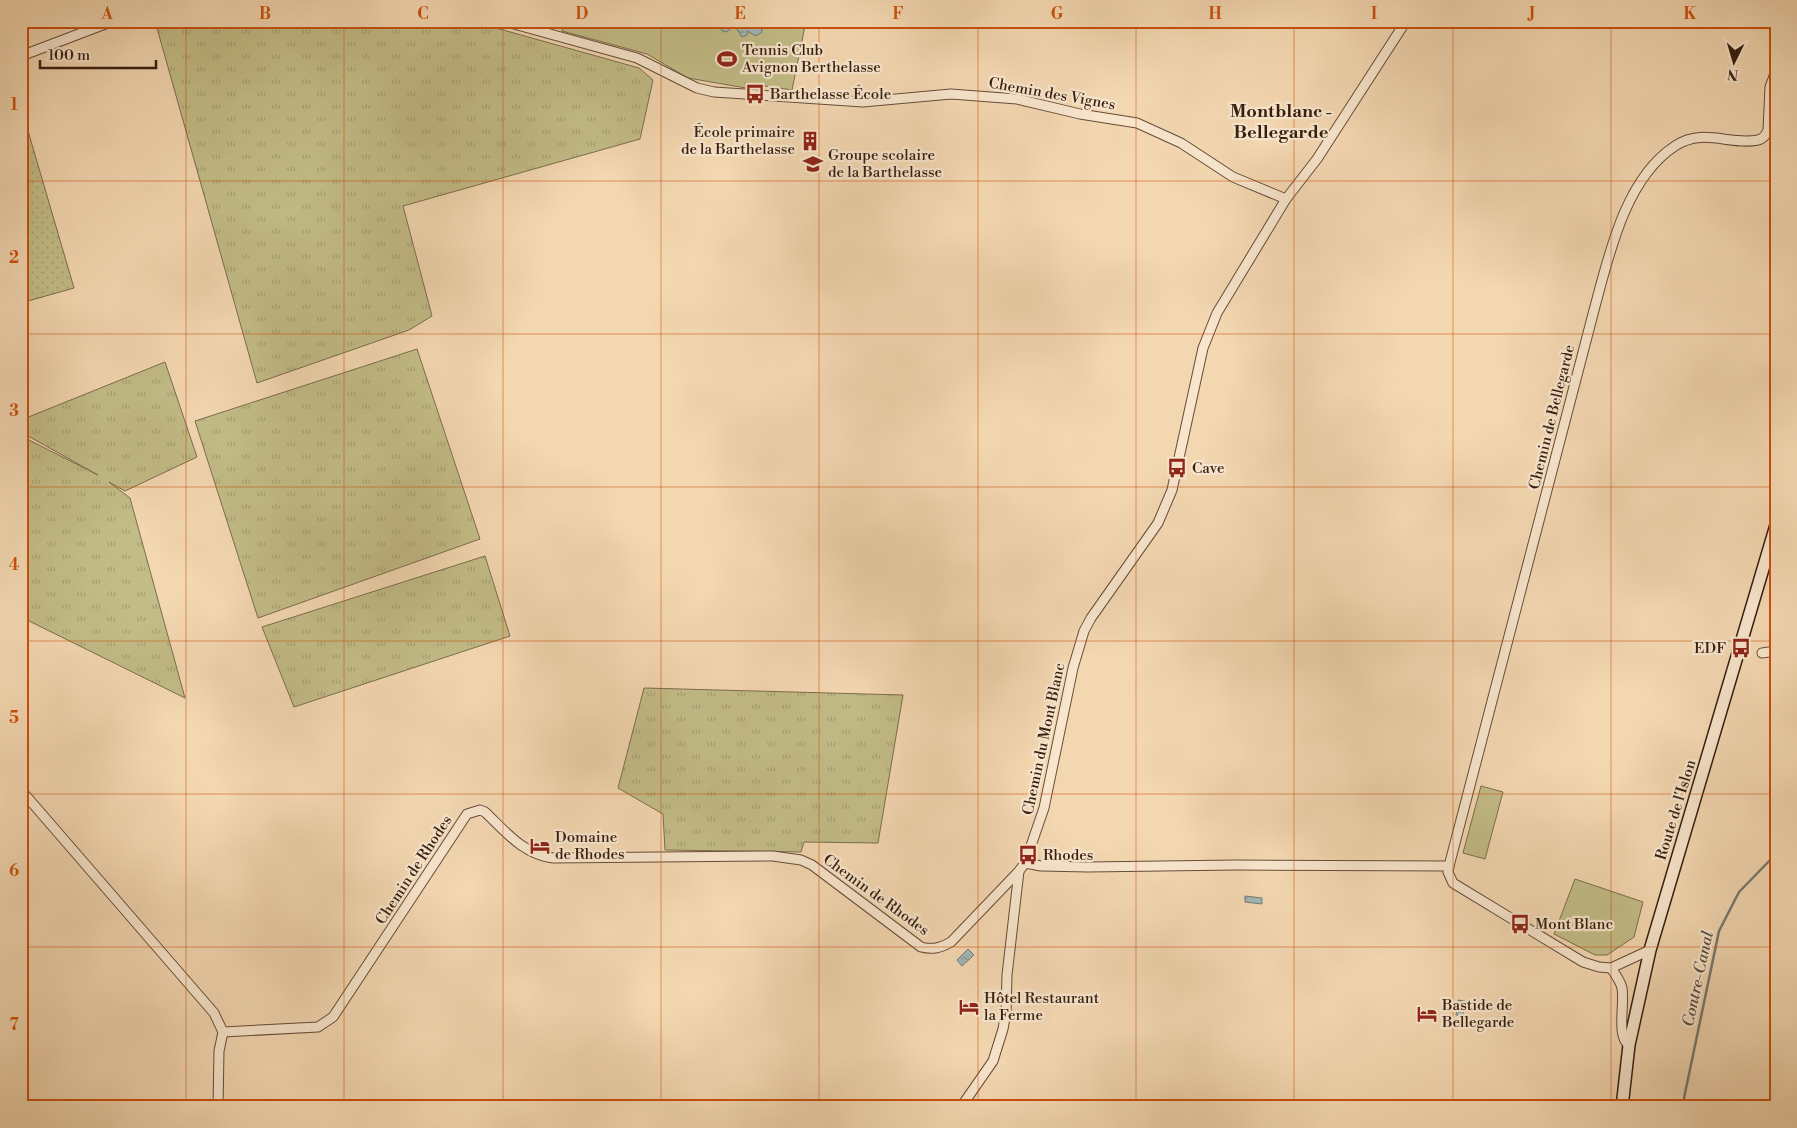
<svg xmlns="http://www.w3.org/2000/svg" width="1797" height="1128" viewBox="0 0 1797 1128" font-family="'Libre Bodoni',serif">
  <defs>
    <pattern id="grass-tufts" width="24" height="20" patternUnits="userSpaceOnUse" patternTransform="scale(1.25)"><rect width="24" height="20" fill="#c2bc87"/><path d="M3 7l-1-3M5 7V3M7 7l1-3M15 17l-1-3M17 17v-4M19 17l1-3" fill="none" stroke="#a7a174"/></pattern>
    <pattern id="garden-dots" width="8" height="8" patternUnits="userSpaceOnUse" patternTransform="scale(1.25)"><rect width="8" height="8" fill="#c2bc87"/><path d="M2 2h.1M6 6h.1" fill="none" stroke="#a7a174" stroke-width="1.8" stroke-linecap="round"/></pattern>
    <pattern id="water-ripples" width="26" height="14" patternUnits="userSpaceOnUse" patternTransform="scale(1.25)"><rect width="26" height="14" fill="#a0b7b6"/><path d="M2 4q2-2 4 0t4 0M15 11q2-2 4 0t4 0" fill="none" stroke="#839493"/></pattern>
  </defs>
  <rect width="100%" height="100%" fill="#f3d7b1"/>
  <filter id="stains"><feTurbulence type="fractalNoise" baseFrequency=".004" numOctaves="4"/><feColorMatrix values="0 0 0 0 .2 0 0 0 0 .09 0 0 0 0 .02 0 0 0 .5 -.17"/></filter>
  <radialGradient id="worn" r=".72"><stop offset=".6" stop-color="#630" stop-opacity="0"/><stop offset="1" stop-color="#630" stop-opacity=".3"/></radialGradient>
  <g fill="url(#grass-tufts)" stroke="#7c6d4c">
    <polygon points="155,21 471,21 639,68 653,80 640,139 403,206 432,316 409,330 257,383"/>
    <polygon points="417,349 480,539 258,618 195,421"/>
    <polygon points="165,362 197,457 125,491 109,482 130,498 185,698 21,617 21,436 98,475 21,432 21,420"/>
    <polygon points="485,556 510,636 294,707 262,627"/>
    <polygon points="644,688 903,695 878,843 804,842 801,852 665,850 663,814 618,788"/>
  </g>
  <g fill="#c2bc87" stroke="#7c6d4c">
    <polygon points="562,21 806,21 792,90 745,83 746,88 688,78 647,54 562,31"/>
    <polygon points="1776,81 1776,144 1773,88"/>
    <polygon points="1481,786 1503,792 1485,859 1463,853"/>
    <polygon points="1575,879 1643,902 1634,937 1607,955 1595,955 1554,934"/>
  </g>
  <polygon fill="url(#garden-dots)" stroke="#7c6d4c" points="21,107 74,288 21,303"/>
  <g fill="url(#water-ripples)" stroke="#767a74">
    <polygon points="717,21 756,21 761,26 762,32 756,36 747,31 747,35 742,37 734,25 727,32 722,31"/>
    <polygon points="1245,896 1262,898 1262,904 1245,902"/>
    <polygon points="968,949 974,955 962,966 957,960"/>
    <polygon points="1458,1000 1465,1001 1463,1016 1456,1015"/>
  </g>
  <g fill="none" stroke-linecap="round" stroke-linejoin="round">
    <polyline stroke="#767a74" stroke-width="2.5" points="1684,1098 1719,931 1739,892 1776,854"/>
    <defs>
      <g id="street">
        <polyline points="503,21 637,58 697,88 714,92 863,102 951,94 1017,99 1080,114 1137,123 1181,143 1233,177 1286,199"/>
        <polyline points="21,56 113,21"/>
        <polyline points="1762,653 1776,651"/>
        <path d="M21,790L214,1013L223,1032L318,1027L333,1017L467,814L480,810L485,812C506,832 523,854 553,858L773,856L801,860L812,865L921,947C933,950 940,948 951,942L1019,871L1025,863L1044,808L1073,668L1084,631L1091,618L1158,523L1172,490L1203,348L1217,313L1286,199L1317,159L1406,21"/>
        <polyline points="1025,863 1041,866 1088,867 1236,865 1449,866"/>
        <path d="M1650,950L1611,968L1599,967L1583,962L1453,883L1448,872L1449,866L1593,314C1608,259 1624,179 1675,146C1703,127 1730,146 1758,140C1763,139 1766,135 1768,130L1770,87L1776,71"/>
        <path d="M1611,968C1615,974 1620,980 1622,988C1625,1003 1616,1037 1629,1045"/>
        <polyline points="218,1107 219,1051 223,1032"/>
        <polyline points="961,1107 993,1061 1003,1029 1006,1012 1007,975 1019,871"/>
      </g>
      <polyline id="secondary" points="1622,1107 1629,1045 1650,950 1776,525"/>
    </defs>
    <use href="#street" stroke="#664c38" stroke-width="11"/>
    <use href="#secondary" stroke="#371e10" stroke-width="14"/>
    <use href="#street" stroke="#f7e5cc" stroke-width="9"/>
    <use href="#secondary" stroke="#f7e5cc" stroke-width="11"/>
  </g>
  <path fill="none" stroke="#cd500d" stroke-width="1" stroke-opacity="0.55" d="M186,21V1107M344,21V1107M503,21V1107M661,21V1107M819,21V1107M978,21V1107M1136,21V1107M1294,21V1107M1453,21V1107M1611,21V1107M21,181H1776M21,334H1776M21,487H1776M21,641H1776M21,794H1776M21,947H1776"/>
  <defs>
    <symbol id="stadium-bare" viewBox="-9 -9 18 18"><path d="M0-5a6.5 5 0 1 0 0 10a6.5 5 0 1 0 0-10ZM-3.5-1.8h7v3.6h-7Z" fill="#8f2418" stroke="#f7e5cc" stroke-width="2.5" paint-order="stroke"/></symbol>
    <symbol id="bus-bare" viewBox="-9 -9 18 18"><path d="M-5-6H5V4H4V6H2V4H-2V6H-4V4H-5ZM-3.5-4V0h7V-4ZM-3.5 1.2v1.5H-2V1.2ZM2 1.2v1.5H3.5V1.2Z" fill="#8f2418" stroke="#f7e5cc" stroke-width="2.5" paint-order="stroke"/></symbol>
    <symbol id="building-bare" viewBox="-9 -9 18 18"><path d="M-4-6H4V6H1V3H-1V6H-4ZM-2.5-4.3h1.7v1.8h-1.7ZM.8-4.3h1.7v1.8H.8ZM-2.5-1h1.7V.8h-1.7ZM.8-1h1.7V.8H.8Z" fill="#8f2418" stroke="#f7e5cc" stroke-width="2.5" paint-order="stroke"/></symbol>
    <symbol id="school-bare" viewBox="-9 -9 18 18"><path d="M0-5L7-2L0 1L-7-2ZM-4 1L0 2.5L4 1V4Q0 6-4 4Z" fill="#8f2418" stroke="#f7e5cc" stroke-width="2.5" paint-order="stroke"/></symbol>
    <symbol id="hotel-bare" viewBox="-9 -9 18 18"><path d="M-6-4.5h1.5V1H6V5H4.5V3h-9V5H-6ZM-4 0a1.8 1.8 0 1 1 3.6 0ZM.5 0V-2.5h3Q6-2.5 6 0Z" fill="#8f2418" stroke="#f7e5cc" stroke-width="2.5" paint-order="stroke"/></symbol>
  </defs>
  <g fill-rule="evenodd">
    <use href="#stadium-bare" x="713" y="45" width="28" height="28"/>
    <use href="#bus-bare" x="741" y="80" width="28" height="28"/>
    <use href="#building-bare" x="796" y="127" width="28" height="28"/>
    <use href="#school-bare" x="799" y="150" width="28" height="28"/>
    <use href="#bus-bare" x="1163" y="454" width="28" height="28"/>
    <use href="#bus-bare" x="1727" y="634" width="28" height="28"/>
    <use href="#hotel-bare" x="526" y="832" width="28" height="28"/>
    <use href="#bus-bare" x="1014" y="841" width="28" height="28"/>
    <use href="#bus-bare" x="1506" y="910" width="28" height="28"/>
    <use href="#hotel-bare" x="955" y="993" width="28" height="28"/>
    <use href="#hotel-bare" x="1413" y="1000" width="28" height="28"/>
  </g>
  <g text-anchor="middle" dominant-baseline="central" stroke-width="4.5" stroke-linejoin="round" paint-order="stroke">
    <g font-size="15" fill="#371e10" stroke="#f7e5cc" text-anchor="start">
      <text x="742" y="50">Tennis Club<tspan x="742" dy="17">Avignon Berthelasse</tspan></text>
      <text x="770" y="94">Barthelasse École</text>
      <text x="795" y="132" text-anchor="end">École primaire<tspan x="795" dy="17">de la Barthelasse</tspan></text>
      <text x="828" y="155">Groupe scolaire<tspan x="828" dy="17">de la Barthelasse</tspan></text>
      <text x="1192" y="468">Cave</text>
      <text x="1726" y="648" text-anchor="end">EDF</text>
      <text x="555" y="837">Domaine<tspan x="555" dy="17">de Rhodes</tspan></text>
      <text x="1043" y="855">Rhodes</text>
      <text x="1535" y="924">Mont Blanc</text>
      <text x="984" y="998">Hôtel Restaurant<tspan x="984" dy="17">la Ferme</tspan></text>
      <text x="1442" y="1005">Bastide de<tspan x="1442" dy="17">Bellegarde</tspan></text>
    </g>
    <g font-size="15" fill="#371e10" stroke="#f7e5cc">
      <text transform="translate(1052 94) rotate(10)">Chemin des Vignes</text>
      <text transform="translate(1552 417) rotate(-76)">Chemin de Bellegarde</text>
      <text transform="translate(1044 739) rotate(-78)">Chemin du Mont Blanc</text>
      <text transform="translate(1676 810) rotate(-73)">Route de l'Islon</text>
      <text transform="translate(414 870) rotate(-57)">Chemin de Rhodes</text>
      <text transform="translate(876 895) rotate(36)">Chemin de Rhodes</text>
    </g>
    <g font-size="16" font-style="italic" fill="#564c42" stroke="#f7e5cc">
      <text transform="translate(1698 979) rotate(-78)">Contre-Canal</text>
    </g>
    <g font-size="18" font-weight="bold" fill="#371e10" stroke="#f7e5cc">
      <text x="1281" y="111">Montblanc -<tspan x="1281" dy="21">Bellegarde</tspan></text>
    </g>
  </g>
  <rect width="1797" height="1128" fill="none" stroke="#f3d7b1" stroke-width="55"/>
  <g transform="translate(1734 62) rotate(185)" stroke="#f7e5cc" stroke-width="4" paint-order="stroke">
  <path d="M0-4L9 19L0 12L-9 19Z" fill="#371e10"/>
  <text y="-8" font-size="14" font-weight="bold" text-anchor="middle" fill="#371e10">N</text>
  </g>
  <path d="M40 60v8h116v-8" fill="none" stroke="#371e10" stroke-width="2.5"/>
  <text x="48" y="60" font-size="15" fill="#371e10" stroke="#f7e5cc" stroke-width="4" paint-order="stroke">100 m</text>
  <rect x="28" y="28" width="1742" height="1072" fill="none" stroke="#cd500d" stroke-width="2"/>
  <g font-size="16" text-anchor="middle" font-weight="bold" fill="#cd500d">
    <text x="107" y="19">A</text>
    <text x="265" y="19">B</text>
    <text x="423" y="19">C</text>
    <text x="582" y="19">D</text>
    <text x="740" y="19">E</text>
    <text x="898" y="19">F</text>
    <text x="1057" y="19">G</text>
    <text x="1215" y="19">H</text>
    <text x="1374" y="19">I</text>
    <text x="1532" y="19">J</text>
    <text x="1690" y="19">K</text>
    <text x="14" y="110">1</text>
    <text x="14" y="263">2</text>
    <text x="14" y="416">3</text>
    <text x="14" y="570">4</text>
    <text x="14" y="723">5</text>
    <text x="14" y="876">6</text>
    <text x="14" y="1030">7</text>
  </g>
  <rect width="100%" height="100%" filter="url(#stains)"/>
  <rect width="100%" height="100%" fill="url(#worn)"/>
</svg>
